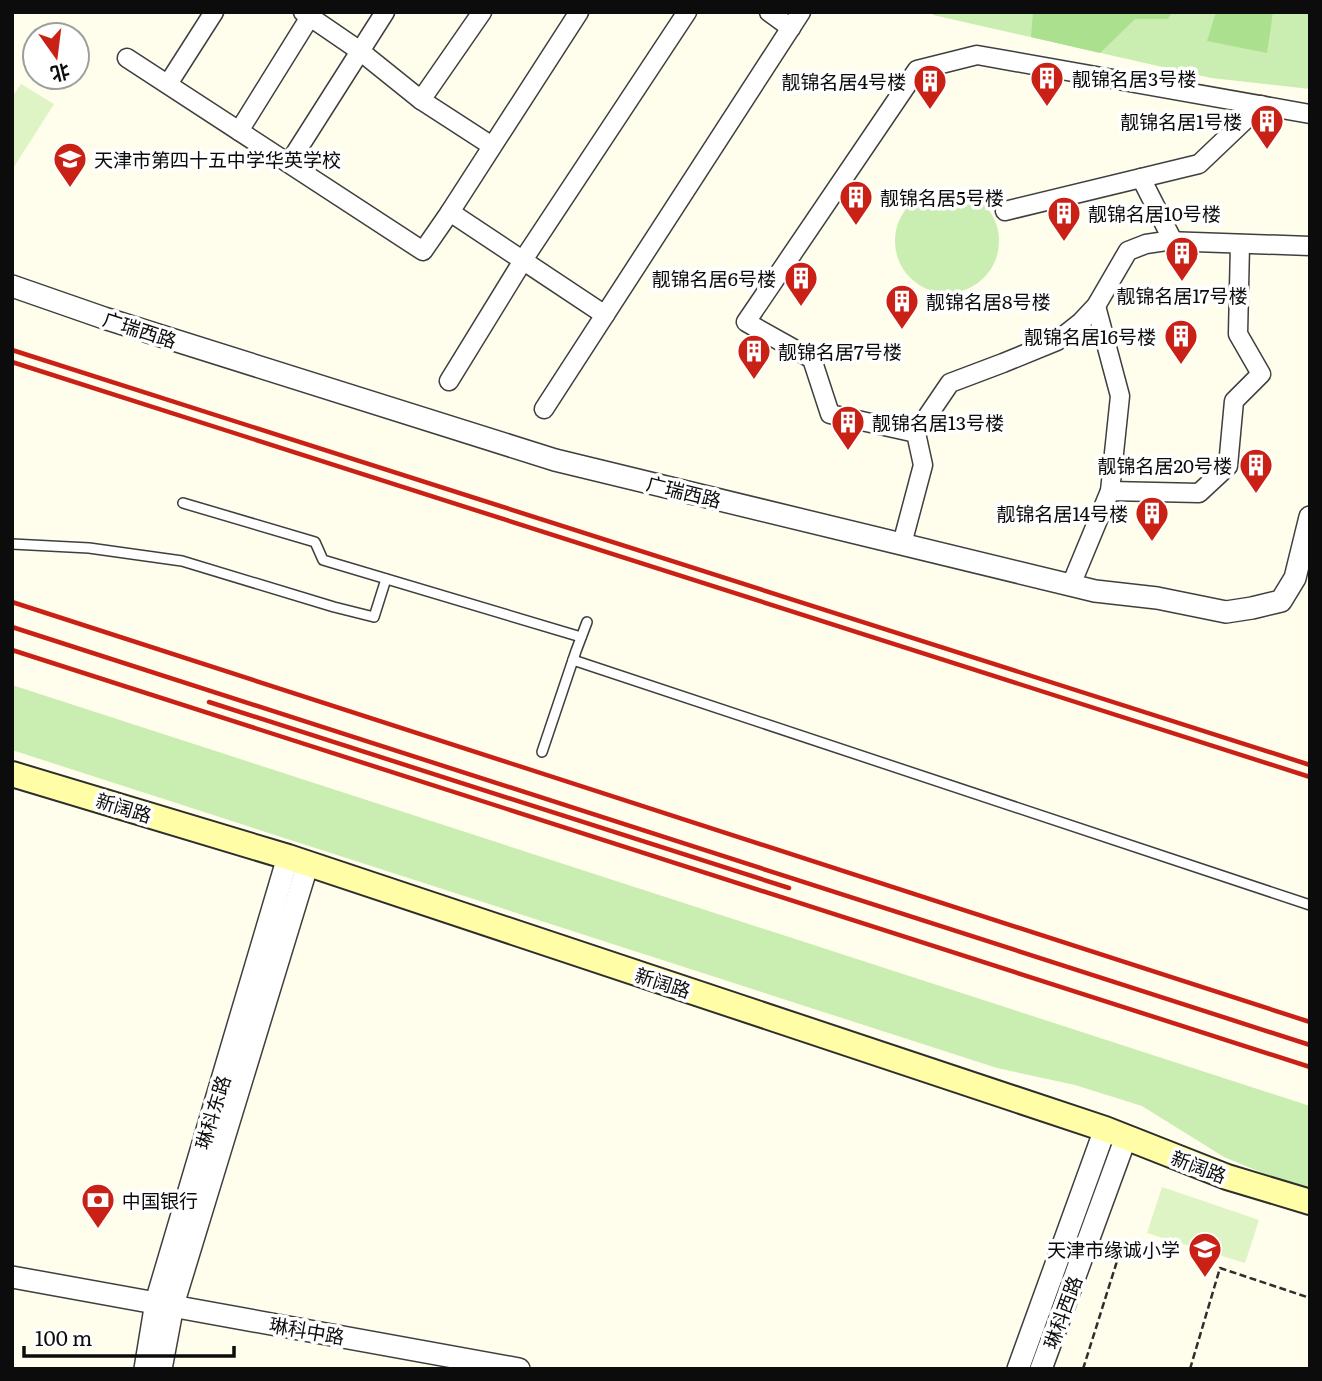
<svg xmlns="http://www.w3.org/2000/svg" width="1322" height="1381" viewBox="0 0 1322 1381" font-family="Literata,'Noto Sans SC',serif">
  <rect width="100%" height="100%" fill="#fffdeb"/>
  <g fill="#caeeb1">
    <polygon points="934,12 1310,12 1310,89 1211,78 933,15"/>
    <circle cx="947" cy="241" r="52"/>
    <polygon points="12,685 1310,1106 1310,1191 1294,1186 1224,1157 1142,1106 1075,1085 997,1068 12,750"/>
  </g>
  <g fill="#abe08f">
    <polygon points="1033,12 1172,12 1168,19 1135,19 1100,53 1031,37"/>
    <polygon points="1216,12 1273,12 1267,53 1207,41"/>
  </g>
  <g fill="#def4c4">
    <polygon points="21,84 54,104 12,170 12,97"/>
    <polygon points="1162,1187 1259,1220 1245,1263 1147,1233"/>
  </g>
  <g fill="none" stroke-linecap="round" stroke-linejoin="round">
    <defs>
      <g id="service">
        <polyline points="183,503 315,542 323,560 581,637"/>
        <polyline points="12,544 89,548 182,561 334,607 374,617 386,579"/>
        <polyline points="573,660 1310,905"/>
        <polyline points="542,752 576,651 587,622"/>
      </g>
      <g id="minor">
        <polyline points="303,12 360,51 421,100 492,146"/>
        <polyline points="769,12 791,28"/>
        <polyline points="127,58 423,251 450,212 605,315"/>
        <polyline points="168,84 214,12"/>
        <polyline points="421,100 482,12"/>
        <polyline points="239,131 313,12"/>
        <polyline points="289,163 385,12"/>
        <polyline points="1141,178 1173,241"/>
        <polyline points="1005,211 1199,164 1261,105"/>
        <polyline points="450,212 579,12"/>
        <polyline points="1096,306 1120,396 1110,491"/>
        <polyline points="449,381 527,254 687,12"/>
        <polyline points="544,409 801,12"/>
        <polyline points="916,433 830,414 812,359 746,322 917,70 977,55 1310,114"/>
        <polyline points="902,544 923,465 916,433 950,383 1003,363 1057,341 1081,322 1096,306 1128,251 1146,244 1166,241 1310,246"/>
        <polyline points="1071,585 1110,491 1199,493 1228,466 1234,401 1261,374 1238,334 1240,244"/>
      </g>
      <g id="tertiary">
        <polyline points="12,286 104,318 555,460 1095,591 1157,598 1226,612 1252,608 1281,601 1295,578 1310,517"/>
        <polyline points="12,1277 519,1369"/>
        <polyline points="145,1369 156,1302 288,857"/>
        <polyline points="161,1369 173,1305 308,863"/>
        <polyline points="1018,1369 1105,1129"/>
        <polyline points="1041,1369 1126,1137"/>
      </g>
      <polyline id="secondary" points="12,774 288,857 1105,1129 1227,1177 1310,1202"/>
    </defs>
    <use href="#service" stroke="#3f3f3f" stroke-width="12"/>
    <use href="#minor" stroke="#3f3f3f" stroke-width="21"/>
    <use href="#tertiary" stroke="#3f3f3f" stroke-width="24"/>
    <use href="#secondary" stroke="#2e2e2e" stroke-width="28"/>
    <g stroke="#2e2e2e" stroke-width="2.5" stroke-dasharray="7 3.5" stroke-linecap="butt">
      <polyline points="1083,1369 1124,1239"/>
      <polyline points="1190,1369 1220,1268 1310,1298"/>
    </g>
    <use href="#service" stroke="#fff" stroke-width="9"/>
    <use href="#minor" stroke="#fff" stroke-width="18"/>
    <use href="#tertiary" stroke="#fff" stroke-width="21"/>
    <use href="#secondary" stroke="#fffea6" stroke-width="24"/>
    <g stroke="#ca2116" stroke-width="4.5">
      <polyline points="12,350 1310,765"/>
      <polyline points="12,362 1310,777"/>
      <polyline points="12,602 1310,1022"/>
      <polyline points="12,627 1310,1045"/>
      <polyline points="12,650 1310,1067"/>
      <polyline points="209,702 789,888"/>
    </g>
  </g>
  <defs>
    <symbol id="building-pin" viewBox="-11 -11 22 30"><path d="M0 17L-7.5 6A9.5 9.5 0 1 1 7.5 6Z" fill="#ca2116" stroke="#fff"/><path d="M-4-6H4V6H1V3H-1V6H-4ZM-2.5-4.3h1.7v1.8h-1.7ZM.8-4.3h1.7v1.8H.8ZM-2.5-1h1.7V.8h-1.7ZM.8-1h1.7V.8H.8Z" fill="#fff"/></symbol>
    <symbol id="school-pin" viewBox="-11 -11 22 30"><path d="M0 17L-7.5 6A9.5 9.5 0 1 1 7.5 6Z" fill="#ca2116" stroke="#fff"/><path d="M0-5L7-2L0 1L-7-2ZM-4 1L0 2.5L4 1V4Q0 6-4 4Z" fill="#fff"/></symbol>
    <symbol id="bank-pin" viewBox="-11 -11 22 30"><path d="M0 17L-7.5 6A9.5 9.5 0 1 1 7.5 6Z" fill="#ca2116" stroke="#fff"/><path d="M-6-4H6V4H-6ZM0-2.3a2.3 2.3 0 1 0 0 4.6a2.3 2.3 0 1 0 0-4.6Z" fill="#fff"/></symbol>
  </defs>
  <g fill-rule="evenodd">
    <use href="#building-pin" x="1028" y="59" width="38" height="52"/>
    <use href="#building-pin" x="911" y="62" width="38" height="52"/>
    <use href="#building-pin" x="1248" y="102" width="38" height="52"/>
    <use href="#school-pin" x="51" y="140" width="38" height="52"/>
    <use href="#building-pin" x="837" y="178" width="38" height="52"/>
    <use href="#building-pin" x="1045" y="194" width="38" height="52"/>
    <use href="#building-pin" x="1163" y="234" width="38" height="52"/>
    <use href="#building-pin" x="782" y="259" width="38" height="52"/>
    <use href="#building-pin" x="883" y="282" width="38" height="52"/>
    <use href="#building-pin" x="1162" y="317" width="38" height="52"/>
    <use href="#building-pin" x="735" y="332" width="38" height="52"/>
    <use href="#building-pin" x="829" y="403" width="38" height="52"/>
    <use href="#building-pin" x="1237" y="446" width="38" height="52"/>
    <use href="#building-pin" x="1133" y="494" width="38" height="52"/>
    <use href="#bank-pin" x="79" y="1181" width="38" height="52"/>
    <use href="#school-pin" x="1186" y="1230" width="38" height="52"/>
  </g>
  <g text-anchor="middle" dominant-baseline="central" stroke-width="7" stroke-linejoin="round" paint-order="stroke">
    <g font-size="19" fill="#0c0c0c" stroke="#fff" text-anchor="start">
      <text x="1072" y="78">靓锦名居3号楼</text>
      <text x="906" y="81" text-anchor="end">靓锦名居4号楼</text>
      <text x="1242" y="121" text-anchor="end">靓锦名居1号楼</text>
      <text x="94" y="159">天津市第四十五中学华英学校</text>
      <text x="880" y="197">靓锦名居5号楼</text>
      <text x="1088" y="213">靓锦名居10号楼</text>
      <text x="776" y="278" text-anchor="end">靓锦名居6号楼</text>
      <text x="1182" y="295" text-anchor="middle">靓锦名居17号楼</text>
      <text x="926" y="301">靓锦名居8号楼</text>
      <text x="1156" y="336" text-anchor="end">靓锦名居16号楼</text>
      <text x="778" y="351">靓锦名居7号楼</text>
      <text x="872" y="422">靓锦名居13号楼</text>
      <text x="1232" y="465" text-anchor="end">靓锦名居20号楼</text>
      <text x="1128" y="513" text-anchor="end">靓锦名居14号楼</text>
      <text x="122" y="1200">中国银行</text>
      <text x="1180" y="1249" text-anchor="end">天津市缘诚小学</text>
    </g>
    <g font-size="19" fill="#0c0c0c" stroke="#fff">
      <text transform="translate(140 329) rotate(18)">广瑞西路</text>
      <text transform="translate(684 491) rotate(14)">广瑞西路</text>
      <text transform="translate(124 807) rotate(17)">新阔路</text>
      <text transform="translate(663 982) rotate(18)">新阔路</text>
      <text transform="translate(212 1112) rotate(-73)">琳科东路</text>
      <text transform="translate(1199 1166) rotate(21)">新阔路</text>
      <text transform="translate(1062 1312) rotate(-70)">琳科西路</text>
      <text transform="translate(307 1330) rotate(10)">琳科中路</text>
    </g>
  </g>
  <rect width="1322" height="1381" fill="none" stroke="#0c0c0c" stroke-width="28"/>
  <g transform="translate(56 56) rotate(166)"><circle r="33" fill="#ffffff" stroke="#9e9e9e" stroke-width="2"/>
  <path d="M0-5L12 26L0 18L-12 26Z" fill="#ca2116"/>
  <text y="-10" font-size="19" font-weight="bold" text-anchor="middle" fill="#0c0c0c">北</text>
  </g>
  <path d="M24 1346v10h210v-10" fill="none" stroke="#0c0c0c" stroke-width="3.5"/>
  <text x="35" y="1346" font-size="21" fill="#0c0c0c" stroke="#ffffff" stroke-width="5" paint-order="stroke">100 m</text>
</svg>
